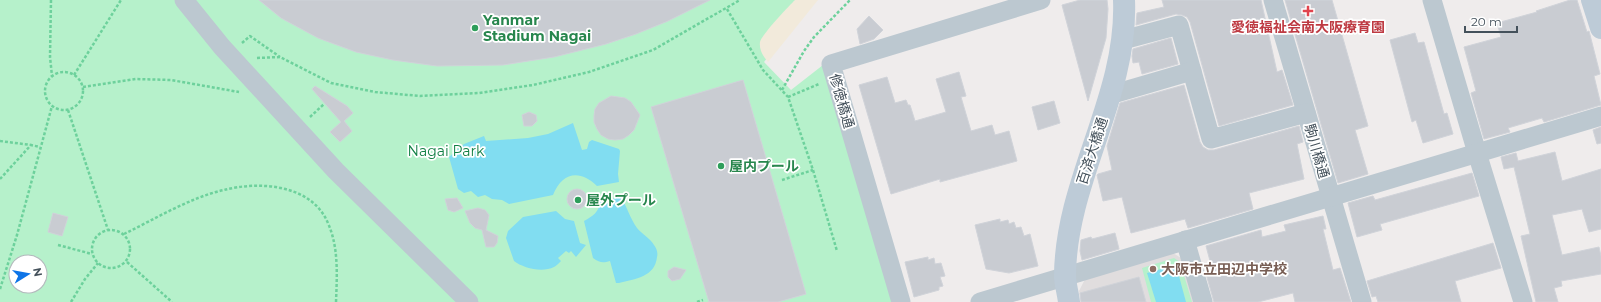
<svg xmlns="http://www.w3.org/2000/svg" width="1601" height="302" viewBox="0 0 1601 302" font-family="Montserrat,'Noto Sans JP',sans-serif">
  <rect width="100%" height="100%" fill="#efecec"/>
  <polygon fill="#e0ddde" points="1173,253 1181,258 1194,302 1081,302 1079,291 1085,279"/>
  <g fill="#b6f1cb" fill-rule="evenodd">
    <path d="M0,0H814L764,62L791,90L823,65L892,302H0ZM16,262H40V286H16Z"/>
    <polygon points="1174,258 1180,262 1192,302 1151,302 1142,268"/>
  </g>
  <path fill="#f2eadb" d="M795,0H818L768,62C763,56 759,50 760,42C762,34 788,7 795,0Z"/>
  <g fill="#81ddf1">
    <path d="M573,123L582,150L587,149L589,142L592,140L619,149L620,151L618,174L619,182L597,186C580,169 562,172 553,195L509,204L502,200L492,199L485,195L478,197L471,191L464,193L458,189L449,157L464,144L484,136L486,141L528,138L548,134Z"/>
    <path d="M621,197C627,207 630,218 637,228C642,234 650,238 654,245C657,249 658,253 657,257C655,277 635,279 619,283H616L610,261C603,263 600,263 593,258L584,221C593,216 599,212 600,202Z"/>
    <path d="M556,211L565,219L574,221L580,243L586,245L576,257L571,251L569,253L566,251L558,258L561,261C559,263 556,266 554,267C542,273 523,268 514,261L506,238L508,231L523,217Z"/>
    <polygon points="1176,265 1186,302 1156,302 1147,273"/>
  </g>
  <g fill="#c9ccd2" stroke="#d0d3d9">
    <polygon points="259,0 710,0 668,21 636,34 606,44 554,57 503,65 437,66 393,60 356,52 318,38 281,18"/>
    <polygon points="1080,0 1107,0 1108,9 1106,38 1088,101 1062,5"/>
    <polygon points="1162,0 1261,0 1277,72 1282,70 1293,105 1219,126 1190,22 1187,17 1182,15 1176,14 1136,25 1137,13 1164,7"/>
    <polygon points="1285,0 1332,0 1368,126 1355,130 1368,174 1338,183"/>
    <polygon points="1570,0 1577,0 1587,32 1589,31 1600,74 1594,76 1601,105 1544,122 1542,118 1508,128 1510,132 1484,139 1471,93 1476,91 1464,47 1501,37 1497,23 1537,12 1536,11"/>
    <polygon points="869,16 883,30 874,39 860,44 857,29"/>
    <polygon points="1415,33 1418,43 1424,42 1444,114 1447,113 1453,134 1423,143 1416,120 1412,122 1390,40"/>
    <polygon points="1171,38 1178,64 1142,74 1139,62 1133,63 1132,56 1133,49"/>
    <polygon points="959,72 966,96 961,97 971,131 992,125 995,135 1009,131 1017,161 940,182 940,179 891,194 859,85 887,77 895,103 906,100 908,105 910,105 915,121 946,112 936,79"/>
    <polygon points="743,80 806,294 778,302 709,302 651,107"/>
    <polygon points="1184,85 1200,142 1203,147 1208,150 1214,150 1299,126 1303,142 1297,144 1304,179 1249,193 1253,209 1188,228 1185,219 1131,233 1122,197 1103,201 1097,175 1098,174 1112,170 1107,146 1120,103"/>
    <polygon points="315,86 347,106 353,113 344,121 352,131 340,142 330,132 341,122 312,89"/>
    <polygon points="611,96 625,98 631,102 640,115 634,130 629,135 623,139 615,140 608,139 601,135 597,129 594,122 594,116 595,109 599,103"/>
    <polygon points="1054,101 1060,123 1038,130 1032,107"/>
    <polygon points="529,112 536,115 537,121 532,126 524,126 522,115"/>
    <polygon points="1601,127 1601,143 1597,144 1593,130"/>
    <polygon points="1555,152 1562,181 1601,169 1601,229 1589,232 1582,209 1552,215 1562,255 1599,247 1601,256 1601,274 1561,281 1562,286 1554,288 1558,302 1536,302 1521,236 1530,234 1514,167 1504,169 1501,157 1516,153 1518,161"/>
    <polygon points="1472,173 1479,196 1380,224 1382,230 1357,237 1348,203 1373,196 1375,200"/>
    <circle cx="577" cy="199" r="10"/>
    <polygon points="457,198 463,208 454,212 448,210 445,199"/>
    <polygon points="478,208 485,210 489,215 486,230 498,236 497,243 494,247 486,247 482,230 475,228 470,223 465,211"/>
    <polygon points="53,213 68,217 62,236 48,232"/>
    <polygon points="1323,216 1326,229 1323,229 1333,270 1340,268 1351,302 1295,302 1293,293 1258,302 1214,302 1206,274 1213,272 1206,246 1261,230 1262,237 1286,231 1284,225"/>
    <polygon points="1000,219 1000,222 1008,220 1009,224 1014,222 1016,228 1021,227 1024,236 1030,234 1038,266 1009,273 986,269 975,225"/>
    <polygon points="1115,233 1119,249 1082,260 1080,251 1081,240 1091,237 1092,239"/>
    <polygon points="1493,243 1501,268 1455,281 1461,302 1378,302 1376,296 1372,297 1367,281"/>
    <polygon points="928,257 928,260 934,258 935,264 941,263 945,276 940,277 943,286 939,287 939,290 914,297 905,262"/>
    <polygon points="674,267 686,270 680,279 672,281 668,277 668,271"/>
    <polygon points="1139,277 1146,302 1081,302 1080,293"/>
  </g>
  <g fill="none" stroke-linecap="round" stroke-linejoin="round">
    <g stroke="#6dd19c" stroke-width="2.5" stroke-dasharray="3 2" stroke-linecap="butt">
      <polyline points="51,0 50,57 52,76"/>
      <polyline points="727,9 763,70 788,97 813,170 837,251"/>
      <polyline points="242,43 250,36 280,57"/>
      <polyline points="257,58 280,57 331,83 375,92 420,96 479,93 533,85 589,72 653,50 740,0"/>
      <circle cx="64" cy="91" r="19"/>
      <polyline points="74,75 121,0"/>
      <polyline points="83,87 136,79 171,80 239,92"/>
      <polyline points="782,90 804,51 814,37 850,0"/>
      <polyline points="788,97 819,84"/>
      <polyline points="68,110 108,230"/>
      <polyline points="310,117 324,104"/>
      <polyline points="0,141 31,145"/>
      <polyline points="0,179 31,145 40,147"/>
      <polyline points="782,180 813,170"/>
      <circle cx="111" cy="249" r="19"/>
      <path d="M124,234C155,219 191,197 224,190C258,181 310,184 327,221C339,246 337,275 336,302"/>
      <polyline points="58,245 92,254"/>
      <polyline points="127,262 172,302"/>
      <polyline points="0,289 17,235 52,106"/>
      <polyline points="71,302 85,279 98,263"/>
      <polyline points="697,302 703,300"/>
    </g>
    <g stroke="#bcc8d0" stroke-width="19">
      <polyline points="184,0 222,47 336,171 469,302"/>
      <polyline points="1273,0 1362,302"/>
      <polyline points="1432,0 1477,153 1523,302"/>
      <polyline points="1123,40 1179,25 1211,139 1306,113"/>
      <polyline points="1110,95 1192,71"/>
      <polyline points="1185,240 1203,302"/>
      <polyline points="901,302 831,64 1041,0"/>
      <polyline points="980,302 1601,116"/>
    </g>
    <g stroke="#bdcbd7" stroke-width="22">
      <polyline points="1592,0 1601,28"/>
      <path d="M1069,302C1068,293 1065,284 1065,275C1066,179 1128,96 1124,0"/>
    </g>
  </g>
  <path fill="#e0444e" stroke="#fff" stroke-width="1.5" d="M1306 5h4v4h4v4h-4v4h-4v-4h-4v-4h4z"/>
  <g fill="#2e9e5b" stroke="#fff" stroke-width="1.5">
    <circle cx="475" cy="28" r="4"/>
    <circle cx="721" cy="166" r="4"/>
    <circle cx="578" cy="200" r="4"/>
  </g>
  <circle fill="#8d6e63" stroke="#fff" stroke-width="1.5" cx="1153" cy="269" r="4"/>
  <g text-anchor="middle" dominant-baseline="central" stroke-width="3.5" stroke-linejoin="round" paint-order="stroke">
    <g font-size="14" font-weight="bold" fill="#27864d" stroke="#fff" text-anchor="start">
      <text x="483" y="20">Yanmar<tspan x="483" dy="16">Stadium Nagai</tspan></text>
      <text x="729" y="166">屋内プール</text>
      <text x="586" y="200">屋外プール</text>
    </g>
    <g font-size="14" font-weight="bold" fill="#be3a42" stroke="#fff">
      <text x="1308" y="27">愛徳福祉会南大阪療育園</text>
    </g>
    <g font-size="14" fill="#44515b" stroke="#fff">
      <text transform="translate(842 101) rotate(74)">修徳橋通</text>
      <text transform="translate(1092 151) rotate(-72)">百済大橋通</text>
      <text transform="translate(1317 151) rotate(74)">駒川橋通</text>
    </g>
    <g font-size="14" fill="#117f44" stroke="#fff">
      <text x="446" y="151">Nagai Park</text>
    </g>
    <g font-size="14" font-weight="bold" fill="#785e54" stroke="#fff" text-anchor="start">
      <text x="1161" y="269">大阪市立田辺中学校</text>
    </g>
  </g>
  <g transform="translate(28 274) rotate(79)"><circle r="19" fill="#ffffff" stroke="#b4b9bd"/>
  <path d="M0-3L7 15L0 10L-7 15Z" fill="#0e74e7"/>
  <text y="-6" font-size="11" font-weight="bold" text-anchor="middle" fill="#44515b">N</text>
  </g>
  <path d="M1465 26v6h52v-6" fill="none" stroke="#44515b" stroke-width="2"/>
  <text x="1471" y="26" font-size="12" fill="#44515b" stroke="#ffffff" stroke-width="3" paint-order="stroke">20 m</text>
</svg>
